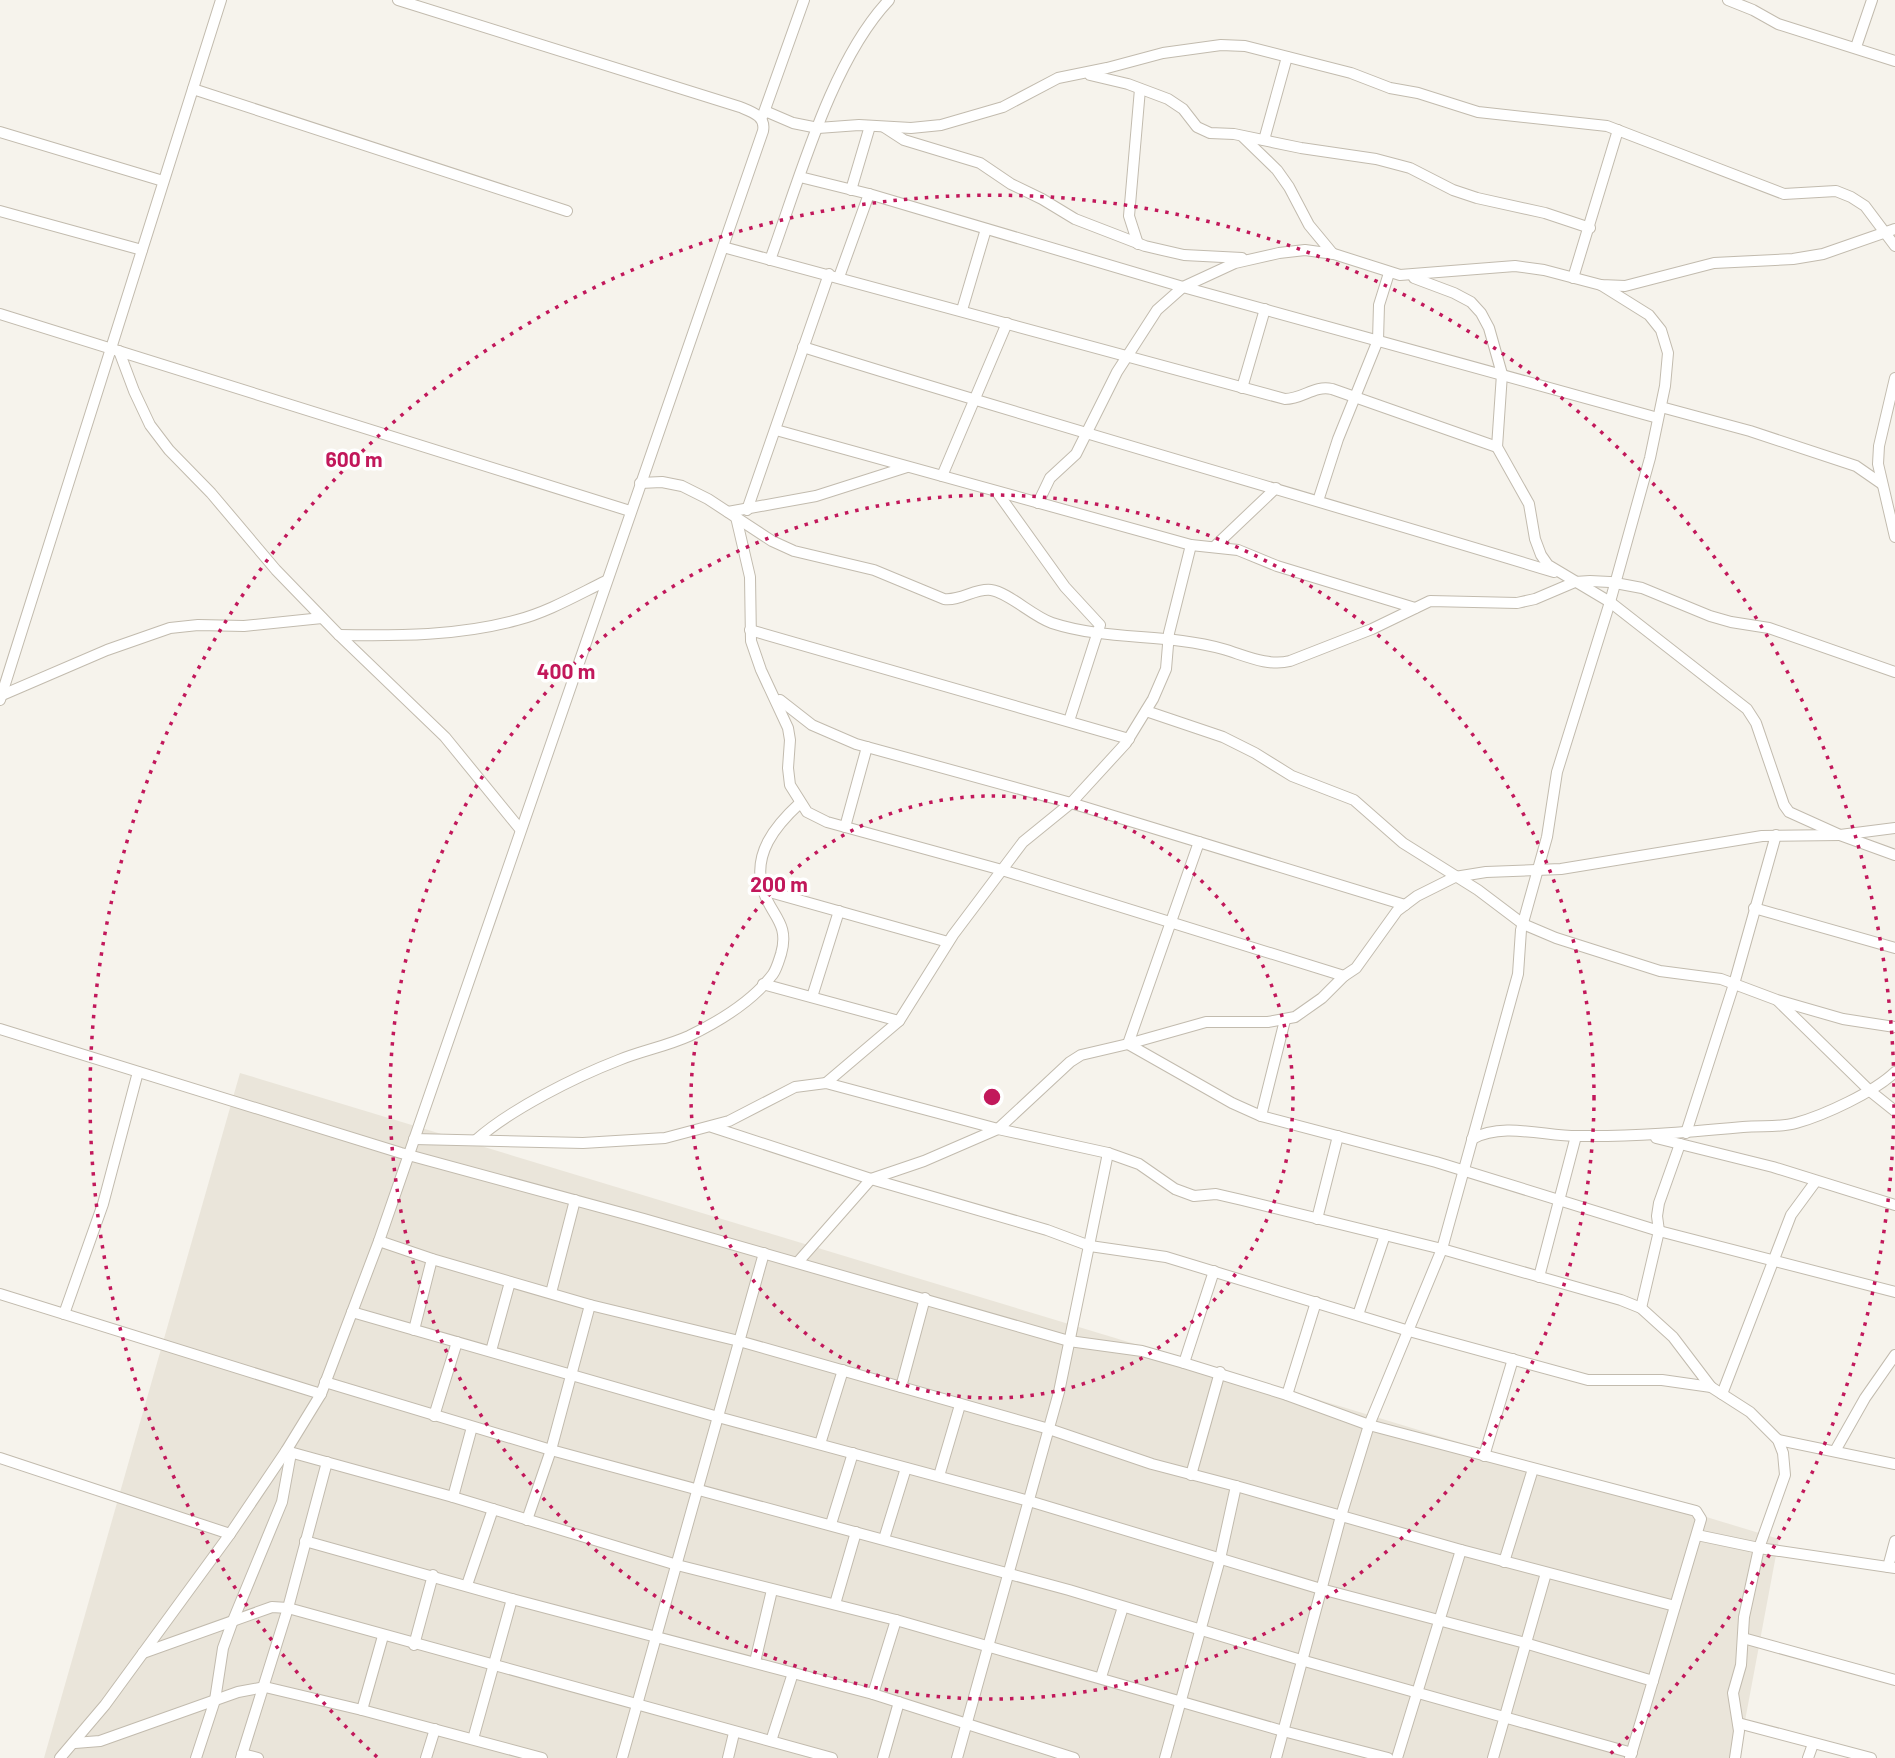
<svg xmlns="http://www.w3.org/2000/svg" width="1895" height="1758" viewBox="0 0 1895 1758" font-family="Barlow,sans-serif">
  <rect width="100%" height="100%" fill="#f6f3ec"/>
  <polygon fill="#eae5da" points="240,1073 1779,1539 1738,1758 44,1758"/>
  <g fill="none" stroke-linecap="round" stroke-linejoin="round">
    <defs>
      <g id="minor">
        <polyline points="1728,0 1753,10 1778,24 1895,61"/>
        <polyline points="1856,47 1872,0"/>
        <polyline points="1090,75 1128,84 1168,99 1183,109 1197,127 1210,133 1234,134 1301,148 1376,159 1410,168 1453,190 1477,198 1545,213 1590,228"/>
        <polyline points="193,89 567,211"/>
        <polyline points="765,111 793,123 818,128 859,125 911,128 941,125 1003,107 1058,78 1107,68 1163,53 1221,45 1245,46 1351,73 1390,88 1418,93 1478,112 1607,126 1784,194 1836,191 1851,197 1865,206 1895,246"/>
        <polyline points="763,115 804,0"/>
        <polyline points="884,127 904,140 980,163 1011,184 1042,199 1075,219 1145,246 1184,255 1242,258"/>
        <polyline points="0,132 163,181"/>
        <polyline points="1243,137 1277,170 1289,187 1309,225 1333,254"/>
        <polyline points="1264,140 1287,57"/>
        <polyline points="800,177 869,194 1183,287 1658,418"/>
        <polyline points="851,190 870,126"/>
        <polyline points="0,211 142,250"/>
        <polyline points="1138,244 1129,216 1140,89"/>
        <path d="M723,247L1285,399C1303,399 1314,385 1332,389L1497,447"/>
        <path d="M770,260C799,181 831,61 889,0"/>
        <polyline points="839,277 869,194"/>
        <polyline points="1414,278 1454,293 1471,302 1481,313 1489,328 1502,374 1497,447 1529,504 1535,539 1541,555 1548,565 1610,602 1747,709 1756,723 1784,805 1789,812 1840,835 1895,855"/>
        <polyline points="1573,278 1618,130"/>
        <polyline points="962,310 986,229"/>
        <polyline points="0,314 630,511"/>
        <path d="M803,347C1052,425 1304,496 1554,572"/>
        <polyline points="119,351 134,391 150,425 169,450 211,493 276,570 339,635 445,737 520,829"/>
        <polyline points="1895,378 1879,446 1878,464 1895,537"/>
        <polyline points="1242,388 1265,309"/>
        <polyline points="1661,407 1750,431 1856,466 1882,484"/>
        <polyline points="776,430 1191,545 1238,550 1277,566 1415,608"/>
        <polyline points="942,476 1007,323"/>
        <path d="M640,483L662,482L682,486L708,499L772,541L794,551L874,570L944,599C961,601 975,588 991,590C1008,592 1032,616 1052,623C1107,641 1167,633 1223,649C1244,655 1268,667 1290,661L1372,629L1430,601L1517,603L1535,599L1575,582L1590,581L1610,582L1642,588L1710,616L1731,622L1769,628L1895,672"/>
        <polyline points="997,492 1065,587 1100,625 1069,721"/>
        <polyline points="1318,501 1338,439 1378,340 1379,305 1389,273"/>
        <polyline points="1038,503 1050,478 1076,454 1117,372 1157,310 1183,287 1235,263 1279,253 1305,250 1334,254 1400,275 1515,266 1544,270 1601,285 1625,286 1714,263 1793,259 1823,254 1895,229"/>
        <polyline points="747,510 829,274"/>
        <polyline points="728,512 816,496 907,467"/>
        <polyline points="736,517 750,577 751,641 761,670 788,728 790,740 788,768 790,785 807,812 827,822 1002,870 1344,976"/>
        <polyline points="1215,546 1276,488"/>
        <polyline points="750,630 1129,739"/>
        <path d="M339,635C398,636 459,636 517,620C548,612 577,595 606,581"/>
        <polyline points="0,696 107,650 170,628 198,625 244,626 322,618"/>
        <polyline points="0,700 221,0"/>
        <polyline points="780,700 812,725 856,744 1071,803 1405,905"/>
        <polyline points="1146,711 1223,737 1255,753 1292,776 1354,800 1403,843 1478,890 1523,924 1556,938 1660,971 1721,979 1777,1000 1843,1019 1895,1027"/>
        <polyline points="845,827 867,747"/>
        <polyline points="1199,842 1128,1044 1232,1103 1261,1116 1436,1162 1659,1231 1895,1292"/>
        <polyline points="763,890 948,942"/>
        <polyline points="1754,908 1895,948"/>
        <polyline points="763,984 899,1021"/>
        <polyline points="812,997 839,911"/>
        <polyline points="1778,1001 1870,1091 1895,1111"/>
        <polyline points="0,1029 401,1153 644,1219 1069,1341 1142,1351 1184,1363 1287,1395 1369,1425 1696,1511 1701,1519 1630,1758"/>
        <polyline points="826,1083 899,1021 953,935 1023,842 1071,803 1126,743 1153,699 1166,669 1169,633 1191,545"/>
        <polyline points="1261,1116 1285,1020"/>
        <polyline points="712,1127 871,1179 1047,1230 1090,1246 1166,1257 1409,1331 1588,1380 1662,1380 1711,1387 1750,1412 1778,1440 1783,1453 1785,1475 1759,1548 1895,1568"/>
        <polyline points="1686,1133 1734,984 1776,835"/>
        <polyline points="1656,1138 1773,1167 1895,1205"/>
        <polyline points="414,1139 583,1143 665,1138 729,1121 795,1087 826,1083 998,1129 1108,1153 1139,1164 1175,1189 1194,1196 1216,1194 1242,1200 1442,1249 1621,1300 1641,1308 1673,1337 1711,1387"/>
        <path d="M1472,1139C1503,1122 1544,1136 1577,1136C1633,1137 1688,1132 1743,1127C1761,1125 1779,1128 1796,1123C1825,1115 1874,1092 1895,1072"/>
        <path d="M476,1140C511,1109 575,1077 619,1060C641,1051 667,1046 689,1036C720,1021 753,1001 773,974C777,968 779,960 781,954C790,923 771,916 763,890C752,854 775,826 800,803"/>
        <polyline points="1317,1219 1338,1136"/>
        <polyline points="379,1241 432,1259 590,1305 739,1341 1049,1429 1152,1464 1236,1486 1461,1550 1675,1606"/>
        <polyline points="798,1262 871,1179 924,1161 998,1129 1070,1062 1081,1055 1128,1044 1206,1022 1268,1022 1295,1017 1322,998 1344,976 1356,968 1397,911 1417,896 1455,877 1486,872 1561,869 1762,836 1840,835 1895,828"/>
        <polyline points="1539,1277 1576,1136"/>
        <polyline points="551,1293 575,1200"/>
        <polyline points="0,1294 321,1394"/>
        <polyline points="1641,1308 1659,1231 1657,1216 1659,1203 1680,1144"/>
        <polyline points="352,1312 718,1417 1029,1501 1321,1589 1525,1643 1653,1681"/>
        <polyline points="64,1314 103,1204 138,1072"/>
        <polyline points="1358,1315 1385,1235"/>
        <polyline points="414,1330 432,1259"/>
        <polyline points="491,1351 510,1282"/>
        <polyline points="1184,1363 1214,1271"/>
        <polyline points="325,1382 551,1450 1069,1590 1301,1660 1632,1753"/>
        <polyline points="901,1387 925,1298"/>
        <polyline points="1722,1394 1791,1215 1816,1181"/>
        <polyline points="1287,1395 1316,1302"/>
        <polyline points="434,1416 457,1342"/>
        <polyline points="1778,1440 1895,1464"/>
        <polyline points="820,1444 843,1370"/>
        <polyline points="286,1451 453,1497 677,1565 896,1620 1283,1731 1388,1758"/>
        <polyline points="1835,1451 1865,1398 1895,1355"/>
        <polyline points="1484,1456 1513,1359"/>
        <polyline points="0,1458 230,1534"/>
        <polyline points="1191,1475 1220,1372"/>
        <polyline points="939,1476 960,1405"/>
        <polyline points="453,1497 472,1427"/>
        <polyline points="527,1520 551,1450 590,1305"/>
        <polyline points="831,1524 853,1453"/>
        <polyline points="1697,1535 1759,1548 1744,1617 1741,1665 1733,1693 1739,1731 1735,1758"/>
        <polyline points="884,1539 906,1468"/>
        <polyline points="305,1541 512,1599 873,1694 1074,1758"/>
        <polyline points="1504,1562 1533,1469"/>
        <polyline points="1888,1567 1895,1541"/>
        <polyline points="467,1585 493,1509"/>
        <polyline points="835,1604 856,1532"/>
        <polyline points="1743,1638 1895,1680"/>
        <polyline points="414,1645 433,1575"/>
        <polyline points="143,1653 272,1607 288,1608 832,1758"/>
        <polyline points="755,1662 772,1590"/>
        <polyline points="1101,1677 1123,1607"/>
        <polyline points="873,1694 896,1620"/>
        <polyline points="362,1710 383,1636"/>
        <polyline points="1738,1723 1871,1758"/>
        <polyline points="473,1739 512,1599"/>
        <polyline points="771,1741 793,1673"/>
        <polyline points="75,1743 100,1741 238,1692 265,1687 362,1710 542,1758"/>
        <polyline points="242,1754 258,1758"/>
        <path d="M60,1758L105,1705L230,1534L286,1451L321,1394L379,1241L763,131C766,116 752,112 740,107L398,0"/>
        <polyline points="196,1758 215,1700 223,1648 232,1623 282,1502 291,1453"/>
        <polyline points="241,1758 288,1608 327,1462"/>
        <polyline points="426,1758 435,1729"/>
        <polyline points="622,1758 764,1253"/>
        <polyline points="728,1758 734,1733"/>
        <polyline points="883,1758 899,1702"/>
        <polyline points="957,1758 1059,1392 1108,1153"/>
        <polyline points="1165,1758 1220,1559 1236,1486"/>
        <polyline points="1276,1758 1341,1516 1369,1425 1442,1249 1518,974 1521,930 1547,837 1557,772 1610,602 1650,458 1665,386 1668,353 1661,330 1649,315 1601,285"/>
        <polyline points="1397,1758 1461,1550"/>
        <polyline points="1493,1758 1546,1573"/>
        <polyline points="1808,1758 1813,1744"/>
      </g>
    </defs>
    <use href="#minor" stroke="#c2bbae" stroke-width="12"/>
    <use href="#minor" stroke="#fff" stroke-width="10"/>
  </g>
  <g fill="none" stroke="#c2185b" stroke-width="3.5" stroke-dasharray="3.5 7">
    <circle cx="992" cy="1097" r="301"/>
    <circle cx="992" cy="1097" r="602"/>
    <path d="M377 1757A902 902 0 1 1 1607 1757"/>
  </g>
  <circle cx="992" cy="1097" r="10" fill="#c2185b" stroke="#fff" stroke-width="3.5"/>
  <g font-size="21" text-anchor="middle" font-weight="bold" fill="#c2185b" stroke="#fff" stroke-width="7" stroke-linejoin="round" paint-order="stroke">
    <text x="354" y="467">600 m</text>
    <text x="566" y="679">400 m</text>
    <text x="779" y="892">200 m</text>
  </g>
</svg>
